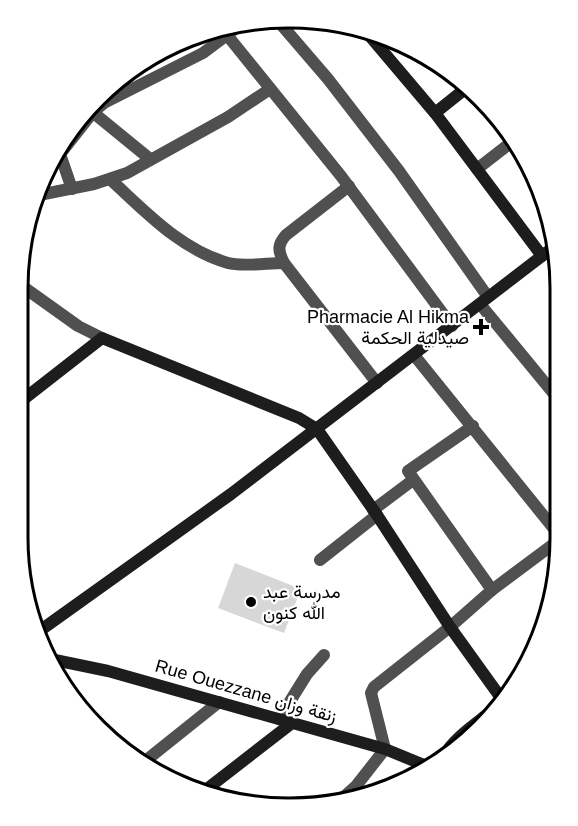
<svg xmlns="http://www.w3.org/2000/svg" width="578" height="826" viewBox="0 0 578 826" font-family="Arial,Vazirmatn,sans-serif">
  <rect width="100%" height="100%" fill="#fff"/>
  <polygon fill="#d7d7d7" points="235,563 301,589 284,633 218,608"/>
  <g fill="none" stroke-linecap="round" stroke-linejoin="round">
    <g stroke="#505050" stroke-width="12">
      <polyline points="279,22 328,79 399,171 488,297"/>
      <polyline points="236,28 227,35 341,176 452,326"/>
      <polyline points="90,110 150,159"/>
      <polyline points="60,154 72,189"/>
      <polyline points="52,159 60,154 93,112 104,103 203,53 227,35"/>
      <polyline points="477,169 513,141"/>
      <path d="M111,180C146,212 180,249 228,263C242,267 268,263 284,263"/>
      <path d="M349,186L286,235C277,245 278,251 284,263L377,383"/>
      <polyline points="39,195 94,184 127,173 228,117 270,89"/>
      <polyline points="549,251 558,261"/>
      <polyline points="22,286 78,326 102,338"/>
      <polyline points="480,304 559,400"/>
      <polyline points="414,355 559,535"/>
      <polyline points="473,426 408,471 492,590"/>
      <polyline points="373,510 413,480"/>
      <polyline points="320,560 377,515"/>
      <polyline points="279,719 307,674 324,655"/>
      <polyline points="144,762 219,702"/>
      <polyline points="337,803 356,786 385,749 371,693 374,687 450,627 492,590 559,540"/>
    </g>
    <g stroke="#1d1d1d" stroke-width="12">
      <polyline points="369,35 435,113 542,256"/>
      <polyline points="435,113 465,89"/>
      <polyline points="20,402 102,338 299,418 317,429 377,515 450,627 501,698"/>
      <polyline points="38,632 231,494 555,246"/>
      <polyline points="50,659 108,671 385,749 429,767"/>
      <path d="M443,757C453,739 474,725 489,713"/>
      <polyline points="203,792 292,723"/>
    </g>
  </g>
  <g fill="#000" stroke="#fff" stroke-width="2">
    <path d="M478 318h6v6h6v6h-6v6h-6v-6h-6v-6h6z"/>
    <circle cx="251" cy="602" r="6"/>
  </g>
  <g text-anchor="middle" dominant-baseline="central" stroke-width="4.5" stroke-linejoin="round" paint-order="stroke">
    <g font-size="18" fill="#000" stroke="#fff" text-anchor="end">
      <text x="469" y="317">Pharmacie Al Hikma<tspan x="469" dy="21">صيدلية الحكمة</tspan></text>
      <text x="263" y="592" text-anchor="start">مدرسة عبد<tspan x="263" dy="21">الله كنون</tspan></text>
    </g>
    <g font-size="18" fill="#000" stroke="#fff">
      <text transform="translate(246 691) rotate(16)">Rue Ouezzane زنقة وزان</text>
    </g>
  </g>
  <path d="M0 0H578V826H0ZM288 28H290A260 260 0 0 1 550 288V538A260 260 0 0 1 290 798H288A260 260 0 0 1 28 538V288A260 260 0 0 1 288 28Z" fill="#fff" fill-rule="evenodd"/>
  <path fill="none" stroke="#000" stroke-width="3" d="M288 28H290A260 260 0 0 1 550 288V538A260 260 0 0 1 290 798H288A260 260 0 0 1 28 538V288A260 260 0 0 1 288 28Z"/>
</svg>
